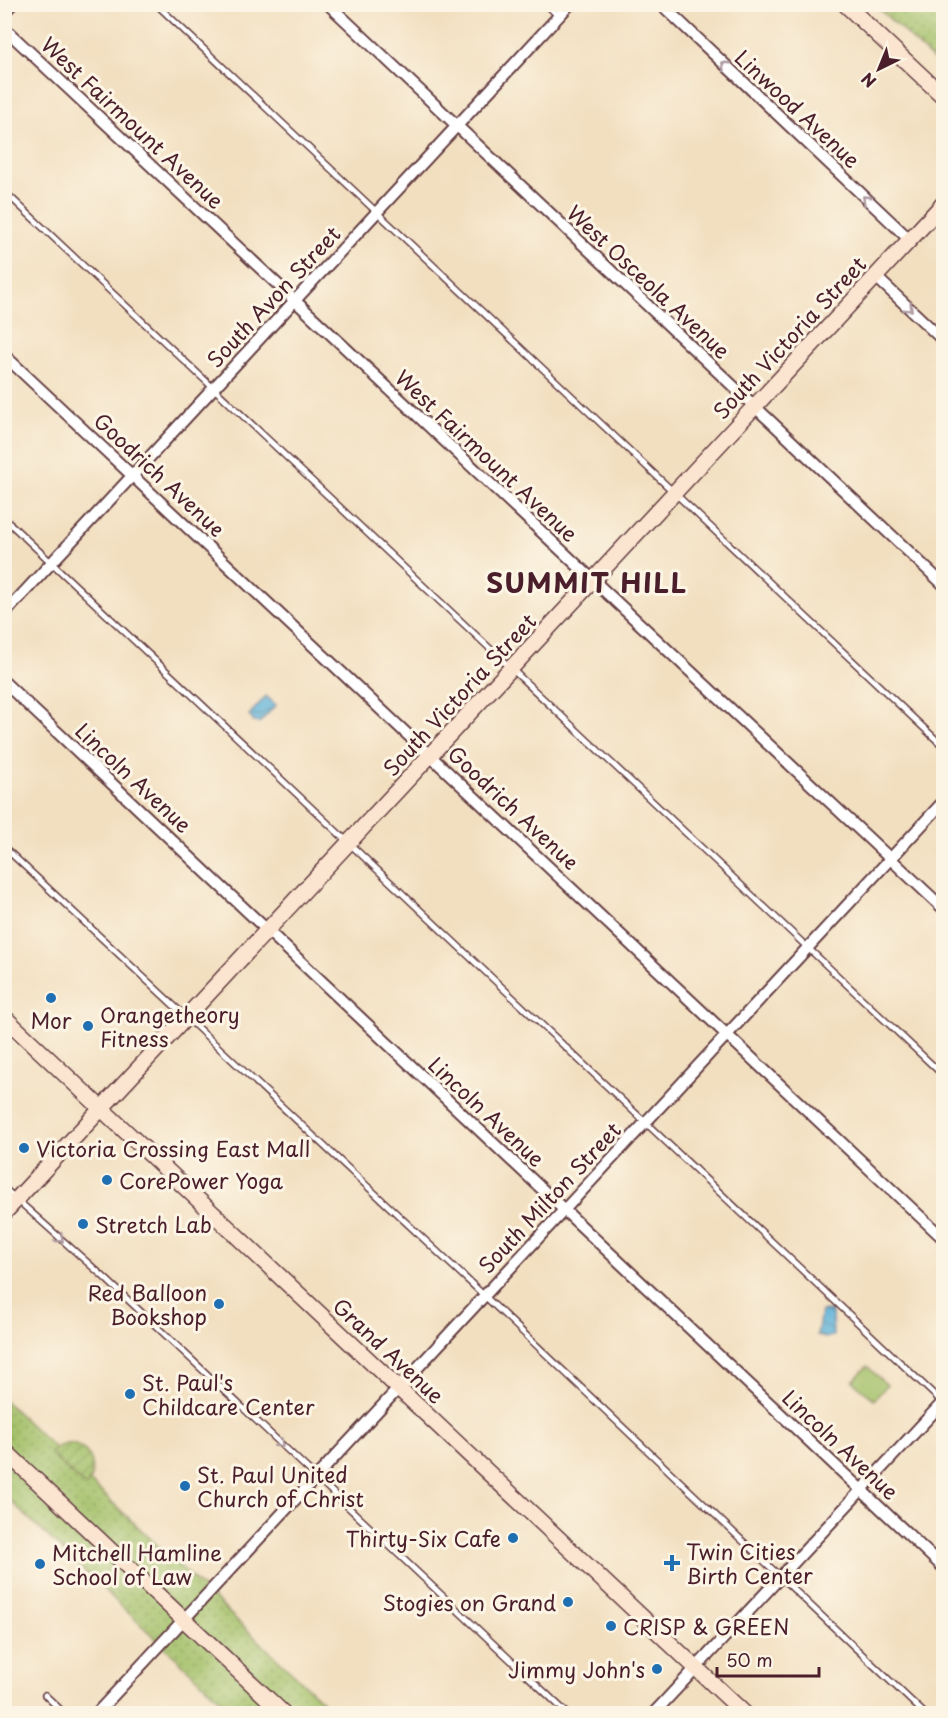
<svg xmlns="http://www.w3.org/2000/svg" width="948" height="1718" viewBox="0 0 948 1718" font-family="'Playpen Sans',sans-serif">
  <defs>
    <pattern id="park-dots" width="8" height="8" patternUnits="userSpaceOnUse" patternTransform="scale(1.5)"><rect width="8" height="8" fill="#a2c068"/><path d="M2 2h.1M6 6h.1" fill="none" stroke="#869b56" stroke-width="1.8" stroke-linecap="round"/></pattern>
    <pattern id="garden-furrows" width="10" height="10" patternUnits="userSpaceOnUse" patternTransform="scale(1.5)"><rect width="10" height="10" fill="#a2c068"/><path d="M-1 1l2-2M0 10L10 0M9 11l2-2" fill="none" stroke="#869b56"/></pattern>
    <pattern id="water-waves" width="16" height="10" patternUnits="userSpaceOnUse" patternTransform="scale(1.5)"><rect width="16" height="10" fill="#5cb1d8"/><path d="M0 5q4-4 8 0t8 0" fill="none" stroke="#4e8faf"/></pattern>
  </defs>
  <rect width="100%" height="100%" fill="#fcf5e5"/>
  <filter id="ink" filterUnits="userSpaceOnUse"><feTurbulence type="fractalNoise" baseFrequency=".0167" numOctaves="2"/><feDisplacementMap in="SourceGraphic" scale="12" xChannelSelector="R" yChannelSelector="G"/><feConvolveMatrix kernelMatrix="1 2 1 2 8 2 1 2 1" color-interpolation-filters="sRGB"/></filter>
  <filter id="wash" filterUnits="userSpaceOnUse"><feTurbulence type="fractalNoise" baseFrequency=".008" numOctaves="4" result="noise"/><feDisplacementMap in="SourceGraphic" scale="24" xChannelSelector="R" yChannelSelector="G"/><feGaussianBlur stdDeviation="1.35" result="paint"/><feColorMatrix in="noise" values="0 0 0 0 0 0 0 0 0 0 0 0 0 0 0 0 0 1.4 0 .05"/><feComposite in="paint" operator="in"/></filter>
  <g filter="url(#wash)">
    <rect width="100%" height="100%" fill="#f2dfc0"/>
    <polygon fill="#a2c068" stroke="#76704a" stroke-width="1.5" points="867,1366 887,1385 874,1400 853,1381"/>
    <g fill="url(#park-dots)" stroke="#76704a" stroke-width="1.5">
      <polygon points="875,5 943,5 943,69"/>
      <polygon points="4,1400 335,1713 234,1713 5,1496"/>
    </g>
    <path fill="url(#garden-furrows)" stroke="#76704a" stroke-width="1.5" d="M68,1443C92,1448 99,1467 86,1487L50,1453L57,1447Z"/>
    <g fill="url(#water-waves)" stroke="#536882" stroke-width="1.5">
      <polygon points="266,696 276,705 259,723 254,722 249,715"/>
      <polygon points="821,1311 832,1311 833,1336 825,1338 817,1335"/>
    </g>
  </g>
  <g filter="url(#ink)">
    <g fill="none" stroke-linecap="round" stroke-linejoin="round">
      <defs>
        <g id="lane">
          <polyline points="156,4 944,747"/>
          <polyline points="546,4 559,17"/>
          <polyline points="4,191 944,1076"/>
          <polyline points="4,518 942,1402"/>
          <polyline points="4,847 473,1285 925,1714"/>
          <polyline points="4,1188 106,1279 568,1714"/>
          <polyline points="45,1695 65,1714"/>
        </g>
        <g id="street">
          <polyline points="328,4 944,585"/>
          <polyline points="661,4 909,239"/>
          <polyline points="4,12 12,4"/>
          <polyline points="4,28 944,909"/>
          <polyline points="875,276 944,341"/>
          <polyline points="4,355 944,1239"/>
          <polyline points="4,614 570,4"/>
          <polyline points="4,682 944,1568"/>
          <polyline points="96,1714 944,801"/>
          <polyline points="653,1714 944,1401"/>
        </g>
        <g id="secondary">
          <polyline points="845,4 944,97"/>
          <polyline points="4,1017 745,1714"/>
          <polyline points="4,1213 944,203"/>
          <polyline points="4,1450 284,1714"/>
        </g>
      </defs>
      <use href="#lane" stroke="#633c41" stroke-width="8"/>
      <use href="#street" stroke="#633c41" stroke-width="14"/>
      <use href="#secondary" stroke="#633c41" stroke-width="18"/>
      <use href="#lane" stroke="#fff" stroke-width="5"/>
      <use href="#street" stroke="#fff" stroke-width="10"/>
      <use href="#secondary" stroke="#fce5d0" stroke-width="15"/>
    </g>
    <defs><path id="oneway-chevron" d="M-2-3.5L2.5 0L-2 3.5" fill="none" stroke-width="1.6" stroke-linecap="round" stroke-linejoin="round" transform="scale(1.5)"/></defs>
    <g stroke="#ae9aa0">
      <use href="#oneway-chevron" transform="translate(725 65) rotate(-137)"/>
      <use href="#oneway-chevron" transform="translate(866 199) rotate(-137)"/>
      <use href="#oneway-chevron" transform="translate(909 308) rotate(44)"/>
      <use href="#oneway-chevron" transform="translate(60 1239) rotate(41)"/>
      <use href="#oneway-chevron" transform="translate(280 1444) rotate(43)"/>
    </g>
  </g>
  <g fill="#1f6fb2" stroke="#fcf5e5" stroke-width="2">
    <circle cx="51" cy="998" r="6"/>
    <circle cx="88" cy="1026" r="6"/>
    <circle cx="24" cy="1148" r="6"/>
    <circle cx="107" cy="1180" r="6"/>
    <circle cx="83" cy="1224" r="6"/>
    <circle cx="219" cy="1304" r="6"/>
    <circle cx="130" cy="1394" r="6"/>
    <circle cx="185" cy="1486" r="6"/>
    <circle cx="513" cy="1538" r="6"/>
    <path d="M669 1554h6v6h6v6h-6v6h-6v-6h-6v-6h6z"/>
    <circle cx="40" cy="1564" r="6"/>
    <circle cx="568" cy="1602" r="6"/>
    <circle cx="611" cy="1626" r="6"/>
    <circle cx="657" cy="1669" r="6"/>
  </g>
  <g text-anchor="middle" dominant-baseline="central" stroke-width="6" stroke-linejoin="round" paint-order="stroke">
    <g font-size="21" fill="#4a1f2b" stroke="#fcf5e5">
      <text transform="translate(798 108) rotate(43)">Linwood Avenue</text>
      <text transform="translate(133 122) rotate(43)">West Fairmount Avenue</text>
      <text transform="translate(649 281) rotate(43)">West Osceola Avenue</text>
      <text transform="translate(273 296) rotate(-47)">South Avon Street</text>
      <text transform="translate(789 337) rotate(-47)">South Victoria Street</text>
      <text transform="translate(487 455) rotate(43)">West Fairmount Avenue</text>
      <text transform="translate(160 474) rotate(43)">Goodrich Avenue</text>
      <text transform="translate(459 694) rotate(-47)">South Victoria Street</text>
      <text transform="translate(134 777) rotate(43)">Lincoln Avenue</text>
      <text transform="translate(514 807) rotate(43)">Goodrich Avenue</text>
      <text transform="translate(487 1111) rotate(43)">Lincoln Avenue</text>
      <text transform="translate(549 1197) rotate(-47)">South Milton Street</text>
      <text transform="translate(389 1350) rotate(43)">Grand Avenue</text>
      <text transform="translate(841 1444) rotate(43)">Lincoln Avenue</text>
    </g>
    <g font-size="21" fill="#4a1f2b" stroke="#fcf5e5" text-anchor="start">
      <text x="100" y="1014">Orangetheory<tspan x="100" dy="24">Fitness</tspan></text>
      <text x="51" y="1020" text-anchor="middle">Mor</text>
      <text x="36" y="1148">Victoria Crossing East Mall</text>
      <text x="119" y="1180">CorePower Yoga</text>
      <text x="95" y="1224">Stretch Lab</text>
      <text x="207" y="1292" text-anchor="end">Red Balloon<tspan x="207" dy="24">Bookshop</tspan></text>
      <text x="142" y="1382">St. Paul's<tspan x="142" dy="24">Childcare Center</tspan></text>
      <text x="197" y="1474">St. Paul United<tspan x="197" dy="24">Church of Christ</tspan></text>
      <text x="501" y="1538" text-anchor="end">Thirty-Six Cafe</text>
      <text x="686" y="1551">Twin Cities<tspan x="686" dy="24">Birth Center</tspan></text>
      <text x="52" y="1552">Mitchell Hamline<tspan x="52" dy="24">School of Law</tspan></text>
      <text x="556" y="1602" text-anchor="end">Stogies on Grand</text>
      <text x="623" y="1626">CRISP &amp; GREEN</text>
      <text x="645" y="1669" text-anchor="end">Jimmy John's</text>
    </g>
    <g font-size="27" font-weight="bold" letter-spacing="1.5" fill="#4a1f2b" stroke="#fcf5e5">
      <text x="587" y="581">SUMMIT HILL</text>
    </g>
  </g>
  <rect width="948" height="1718" fill="none" stroke="#fcf5e5" stroke-width="24"/>
  <g transform="translate(879 69) rotate(223)" stroke="#fcf5e5" stroke-width="4.5" paint-order="stroke">
  <path d="M0-4.5L10 22L0 15L-10 22Z" fill="#4a1f2b"/>
  <text y="-9" font-size="16" font-weight="bold" text-anchor="middle" fill="#4a1f2b">N</text>
  </g>
  <path d="M717 1667v9h102v-9" fill="none" stroke="#4a1f2b" stroke-width="3"/>
  <text x="726" y="1667" font-size="18" fill="#4a1f2b" stroke="#fcf5e5" stroke-width="4.5" paint-order="stroke">50 m</text>
</svg>
